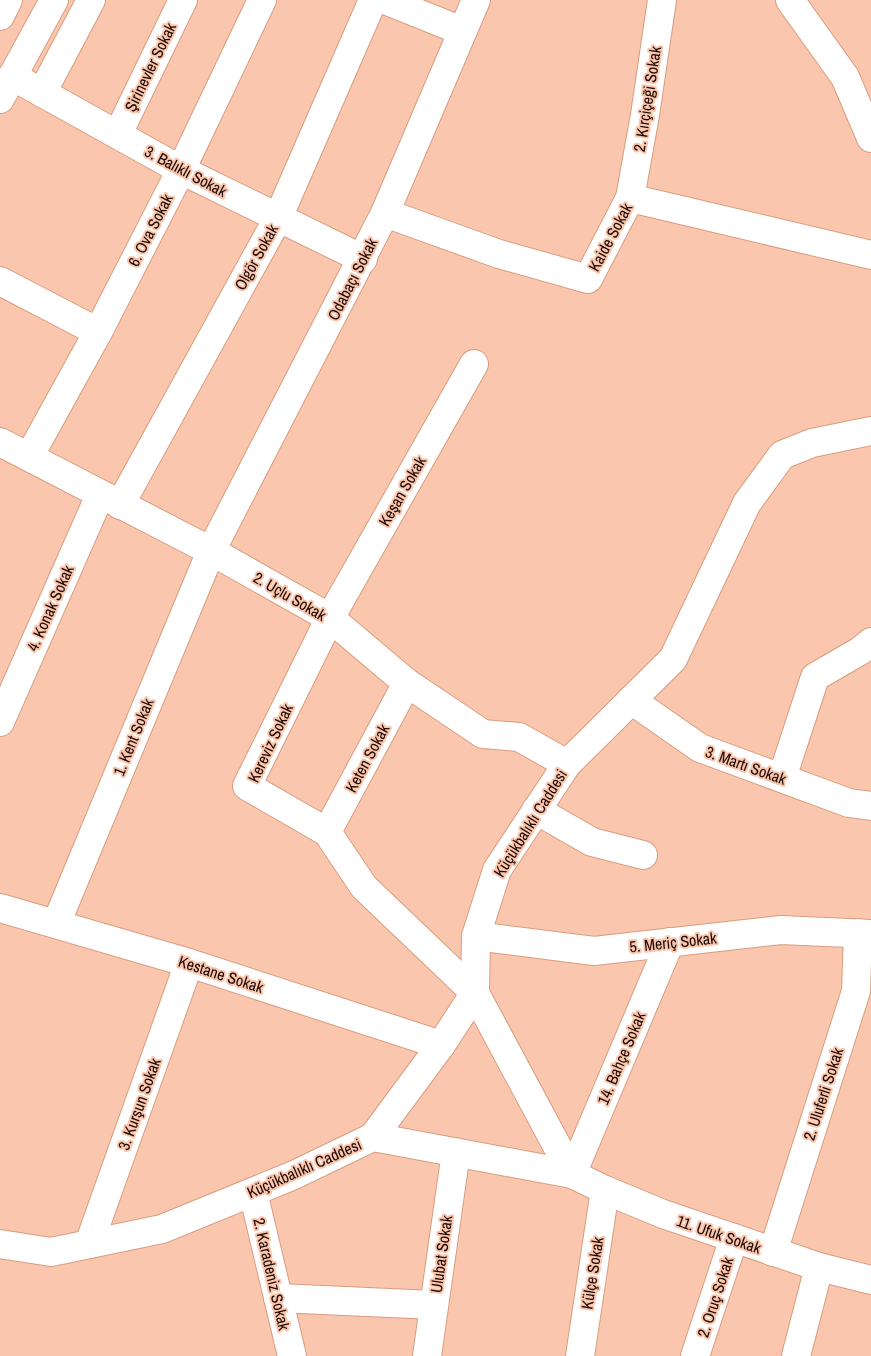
<svg xmlns="http://www.w3.org/2000/svg" width="871" height="1356" viewBox="0 0 871 1356" font-family="'Archivo Narrow',sans-serif">
  <rect width="100%" height="100%" fill="#fac7ae"/>
  <g fill="none" stroke-linecap="round" stroke-linejoin="round">
    <defs>
      <g id="street">
        <polyline points="385,0 462,31"/>
        <polyline points="12,76 181,170 363,259"/>
        <polyline points="42,93 91,0"/>
        <polyline points="118,134 183,0"/>
        <polyline points="630,198 645,115 662,0"/>
        <polyline points="385,213 499,254 588,279 630,198 871,255"/>
        <polyline points="0,281 98,332"/>
        <polyline points="474,364 330,618 247,786 327,832 364,887 475,993"/>
        <polyline points="0,442 211,551 330,618 407,683 483,734 519,737 567,764"/>
        <polyline points="29,457 98,332 181,170 262,0"/>
        <polyline points="120,505 278,218 373,0"/>
        <polyline points="631,700 700,748 849,803 871,806"/>
        <polyline points="0,722 100,495"/>
        <polyline points="782,778 815,677 860,651 871,642"/>
        <polyline points="536,810 592,842 643,855"/>
        <polyline points="327,832 407,683"/>
        <polyline points="0,908 189,963 441,1045"/>
        <polyline points="56,924 211,551 385,213 476,0"/>
        <polyline points="476,936 594,951 781,930 871,934"/>
        <polyline points="572,1174 670,942"/>
        <polyline points="253,1192 292,1356"/>
        <polyline points="89,1244 189,963"/>
        <polyline points="773,1252 856,991 858,933"/>
        <polyline points="278,1298 434,1305"/>
        <polyline points="427,1356 456,1152"/>
        <polyline points="580,1356 605,1190"/>
        <polyline points="695,1356 734,1238"/>
        <polyline points="796,1356 819,1267"/>
      </g>
      <g id="secondary">
        <polyline points="790,0 845,77 871,138"/>
        <polyline points="0,16 8,0"/>
        <polyline points="0,99 54,0"/>
        <polyline points="475,993 572,1174"/>
        <polyline points="373,1137 572,1174 605,1190 663,1214 819,1267 871,1280"/>
        <polyline points="0,1244 51,1252 162,1229 294,1175 373,1137 441,1045 475,993 476,936 497,870 567,764 673,659 747,503 782,455 812,443 871,431"/>
      </g>
    </defs>
    <use href="#street" stroke="#d99c7e" stroke-width="30"/>
    <use href="#secondary" stroke="#d99c7e" stroke-width="30"/>
    <use href="#street" stroke="#fff" stroke-width="28"/>
    <use href="#secondary" stroke="#fff" stroke-width="28"/>
  </g>
  <g text-anchor="middle" dominant-baseline="central" stroke-width="4" stroke-linejoin="round" paint-order="stroke">
    <g font-size="16" fill="#1b0600" stroke="#fac7ae">
      <text transform="translate(150 67) rotate(-64)">Şirinevler Sokak</text>
      <text transform="translate(647 99) rotate(-81)">2. Kırçiçeği Sokak</text>
      <text transform="translate(186 171) rotate(28)">3. Balıklı Sokak</text>
      <text transform="translate(150 230) rotate(-63)">6. Ova Sokak</text>
      <text transform="translate(610 237) rotate(-62)">Kaide Sokak</text>
      <text transform="translate(256 257) rotate(-61)">Olgör Sokak</text>
      <text transform="translate(352 279) rotate(-63)">Odabaçı Sokak</text>
      <text transform="translate(402 491) rotate(-60)">Keşan Sokak</text>
      <text transform="translate(290 596) rotate(30)">2. Uçlu Sokak</text>
      <text transform="translate(50 608) rotate(-66)">4. Konak Sokak</text>
      <text transform="translate(133 737) rotate(-68)">1. Kent Sokak</text>
      <text transform="translate(270 743) rotate(-65)">Kereviz Sokak</text>
      <text transform="translate(367 758) rotate(-62)">Keten Sokak</text>
      <text transform="translate(746 765) rotate(20)">3. Martı Sokak</text>
      <text transform="translate(530 823) rotate(-58)">Küçükbalıklı Caddesi</text>
      <text transform="translate(673 942) rotate(-6)">5. Meriç Sokak</text>
      <text transform="translate(221 974) rotate(18)">Kestane Sokak</text>
      <text transform="translate(621 1058) rotate(-67)">14. Bahçe Sokak</text>
      <text transform="translate(823 1094) rotate(-72)">2. Uluferli Sokak</text>
      <text transform="translate(139 1104) rotate(-70)">3. Kurşun Sokak</text>
      <text transform="translate(304 1168) rotate(-24)">Küçükbalıklı Caddesi</text>
      <text transform="translate(719 1234) rotate(19)">11. Ufuk Sokak</text>
      <text transform="translate(441 1254) rotate(-82)">Ulubat Sokak</text>
      <text transform="translate(592 1273) rotate(-81)">Külçe Sokak</text>
      <text transform="translate(272 1274) rotate(77)">2. Karadeniz Sokak</text>
      <text transform="translate(715 1297) rotate(-72)">2. Oruç Sokak</text>
    </g>
  </g>
</svg>
